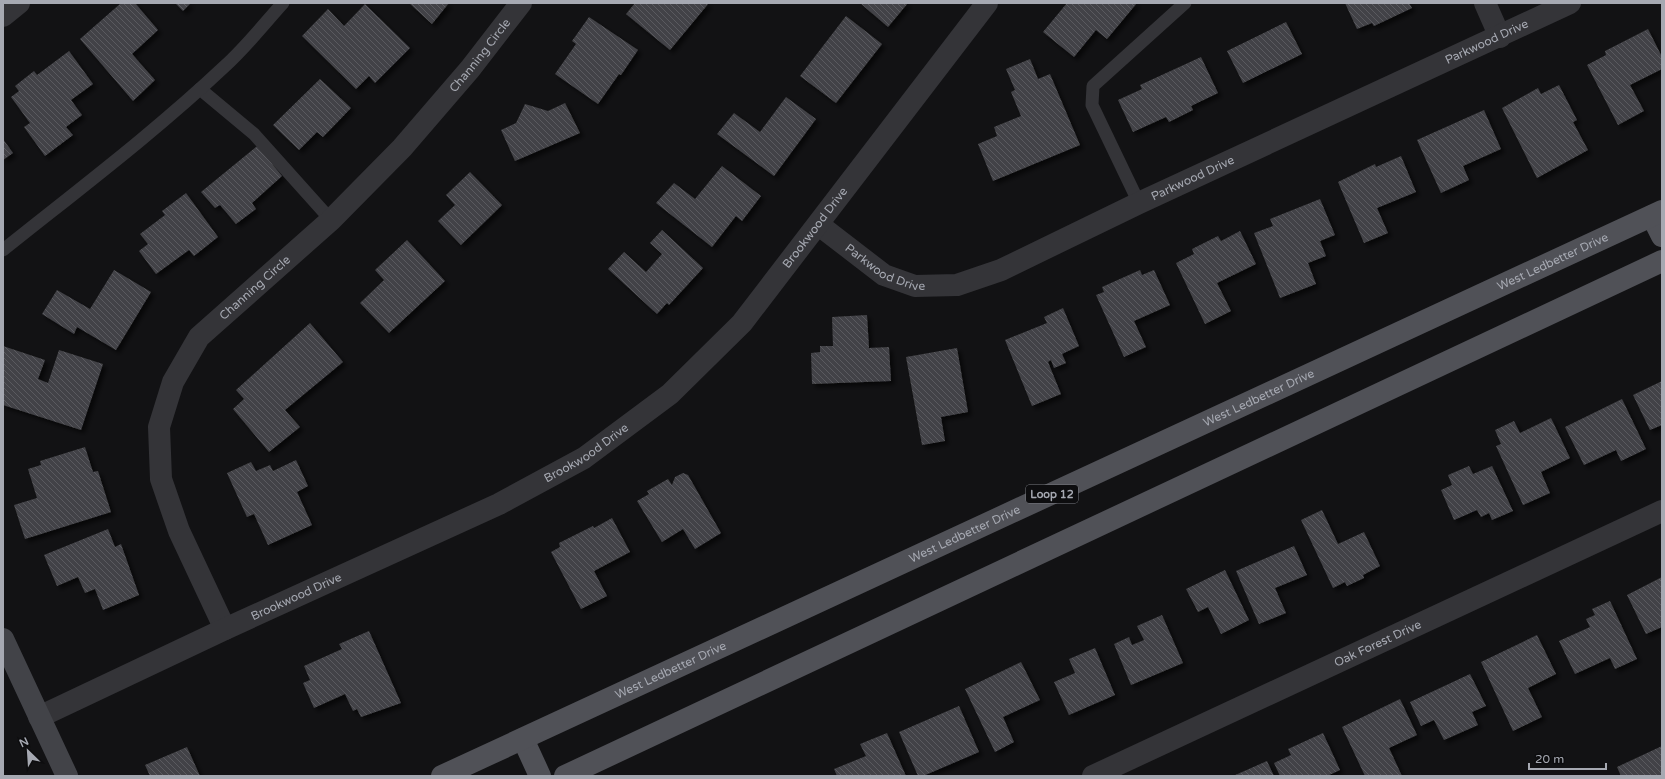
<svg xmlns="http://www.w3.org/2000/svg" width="1665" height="779" viewBox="0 0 1665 779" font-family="'Varela Round',sans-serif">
  <defs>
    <pattern id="building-back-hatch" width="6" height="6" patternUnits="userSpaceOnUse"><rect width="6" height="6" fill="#424246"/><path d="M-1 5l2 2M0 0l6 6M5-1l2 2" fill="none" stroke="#5a5a5e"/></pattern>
    <filter id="shadow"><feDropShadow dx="3.5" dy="3.5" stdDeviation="2" flood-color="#0009"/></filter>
  </defs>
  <rect width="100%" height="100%" fill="#121214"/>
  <g fill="url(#building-back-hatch)" filter="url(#shadow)">
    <polygon points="121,3 135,3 158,30 132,54 155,80 133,101 80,39"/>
    <polygon points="175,3 191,3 183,11"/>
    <polygon points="409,3 449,3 432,24"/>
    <polygon points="635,3 709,3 670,50 626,14"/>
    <polygon points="860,3 908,3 888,27"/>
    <polygon points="1067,3 1137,3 1107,39 1096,30 1074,57 1043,32"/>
    <polygon points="1345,3 1409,3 1412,8 1374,26 1372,23 1357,29"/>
    <polygon points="365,4 410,48 375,83 369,76 356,89 302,36 328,9 344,26"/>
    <polygon points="846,16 882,44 836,103 800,76"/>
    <polygon points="589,17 638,50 621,75 619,74 598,104 555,74 576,44 572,41"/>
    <polygon points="1286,22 1302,54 1243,83 1227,51"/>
    <polygon points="1648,29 1662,57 1662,69 1630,85 1644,111 1618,125 1587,65 1606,55 1605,51"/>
    <polygon points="69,51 93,84 71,100 82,115 66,127 73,135 45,156 24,127 30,123 11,97 19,91 15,86 34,71 37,75"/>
    <polygon points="1201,57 1218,93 1191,106 1193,110 1169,122 1166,117 1133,132 1118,100 1142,89 1140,85"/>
    <polygon points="1030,59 1038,79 1050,74 1080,145 993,181 978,144 997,136 994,127 1021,116 1011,92 1015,90 1006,69"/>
    <polygon points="320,79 351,108 323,137 317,132 299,150 273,125"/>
    <polygon points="1559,85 1577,120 1573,122 1588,150 1537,178 1502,108 1538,88 1541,94"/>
    <polygon points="786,97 816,119 774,176 717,134 734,113 760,132"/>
    <polygon points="565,103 580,133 515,161 501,130 516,123 525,104 548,111"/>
    <polygon points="1484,110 1501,149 1463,166 1469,180 1441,193 1417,140"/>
    <polygon points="3,139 13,153 3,160"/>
    <polygon points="261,143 273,165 282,176 252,203 256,209 236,224 220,205 215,208 201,192"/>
    <polygon points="1401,156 1416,192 1377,208 1388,233 1364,243 1338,182 1375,164 1376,167"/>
    <polygon points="722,166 761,196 742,221 736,216 712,247 656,203 674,183 695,199"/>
    <polygon points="470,172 502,205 461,245 438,221 455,205 446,195"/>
    <polygon points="186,193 218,237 194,256 189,250 156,274 139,251 148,244 140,234 165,215 162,211"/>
    <polygon points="1320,199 1335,235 1320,241 1326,256 1308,263 1316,284 1280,298 1254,233 1273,226 1270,219"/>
    <polygon points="662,230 703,268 669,305 667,303 657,314 608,269 624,252 646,272 662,254 650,243"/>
    <polygon points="1240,231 1256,264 1217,283 1231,311 1205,324 1176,263 1194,254 1192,249 1218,236 1221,241"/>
    <polygon points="407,240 445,281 389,333 360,303 384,280 375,270"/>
    <polygon points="114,270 151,292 116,350 77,327 74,334 42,314 57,290 90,309"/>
    <polygon points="1140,270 1142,275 1154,270 1170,305 1134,321 1146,347 1124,357 1096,295 1104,292 1102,287"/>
    <polygon points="1063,308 1079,346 1062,354 1066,363 1054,368 1051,360 1048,362 1061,394 1032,406 1005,340 1047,323 1044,317"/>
    <polygon points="867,315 869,348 889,347 891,381 812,384 811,353 820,352 820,346 833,346 832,317"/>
    <polygon points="310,323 343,362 285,410 300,427 269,452 233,409 244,399 236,390"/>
    <polygon points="3,346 45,360 38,379 48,383 59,350 103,364 81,430 3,405"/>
    <polygon points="957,348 968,412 941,417 945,441 922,445 906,357"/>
    <polygon points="1662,381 1662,425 1650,430 1633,395"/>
    <polygon points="1622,399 1646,449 1621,461 1616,450 1584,465 1565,427"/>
    <polygon points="1551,418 1570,458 1541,472 1550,493 1523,505 1496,446 1501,444 1495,430 1514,421 1520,433"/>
    <polygon points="85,447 93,472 98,471 111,512 25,539 14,505 37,498 28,469 41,465 40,461"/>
    <polygon points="296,460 308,486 297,492 312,525 268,545 254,514 247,517 227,473 251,462 256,471 270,465 273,471"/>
    <polygon points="1469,466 1473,474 1492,466 1513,511 1492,520 1489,513 1481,517 1477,510 1454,520 1441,490 1452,485 1448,475"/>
    <polygon points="683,473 688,475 721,533 695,549 683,529 662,542 637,501 649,494 647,491 668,479 672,485 675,477"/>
    <polygon points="1322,510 1338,544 1364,532 1380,566 1363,575 1364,578 1347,586 1345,582 1333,588 1301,520"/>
    <polygon points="612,518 630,552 594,571 607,596 581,609 551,552 560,547 559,543 593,526 594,528"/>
    <polygon points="108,529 115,547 121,544 139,595 103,610 95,589 85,593 78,577 57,586 44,555"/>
    <polygon points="1294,546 1307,575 1275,588 1286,613 1259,624 1236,571"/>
    <polygon points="1225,570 1249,620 1221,634 1208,607 1198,612 1186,589"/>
    <polygon points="1662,577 1662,627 1646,634 1627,595"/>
    <polygon points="1610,601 1637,659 1615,669 1610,658 1575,674 1559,641 1590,627 1586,619 1595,615 1592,609"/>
    <polygon points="1162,615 1183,663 1131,685 1114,644 1129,637 1132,645 1144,640 1137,626"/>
    <polygon points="369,631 401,703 361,717 357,709 353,711 345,694 314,708 303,683 310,680 304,666 342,649 339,644"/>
    <polygon points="1537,635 1556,674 1528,688 1542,717 1513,731 1481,662"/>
    <polygon points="1095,648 1115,695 1069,715 1054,682 1075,673 1069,659"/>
    <polygon points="1021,662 1040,700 1003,717 1014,742 995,752 965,689"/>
    <polygon points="1470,674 1486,706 1472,712 1478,725 1444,740 1434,720 1421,726 1410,702"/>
    <polygon points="1400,699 1417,735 1389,748 1402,776 1365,776 1342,727"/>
    <polygon points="959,706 979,752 923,776 918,776 899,732"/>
    <polygon points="887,733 906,776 837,776 834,769 866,756 860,744"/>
    <polygon points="1323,733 1340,770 1327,776 1280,776 1274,763 1291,755 1288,749"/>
    <polygon points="1662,746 1662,776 1621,776 1617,767"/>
    <polygon points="187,747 200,776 150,776 145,765"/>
    <polygon points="1267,761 1274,776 1233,776"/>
  </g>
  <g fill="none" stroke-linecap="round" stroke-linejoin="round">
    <g stroke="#343438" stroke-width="13">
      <polyline points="200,89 254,134 331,220"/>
      <polyline points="1139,203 1092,105 1093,86 1185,3"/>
      <path d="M3,250C78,190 155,132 225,66C246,47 264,24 283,3"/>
    </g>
    <g stroke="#343438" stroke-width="22">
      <polyline points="1485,3 1500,37"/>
      <polyline points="3,16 19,3"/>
      <path id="s1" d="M819,225L884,275L915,286L957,285L1001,270L1139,203L1570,3"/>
      <path id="s2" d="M225,629L179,531L161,479L159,427L173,382L199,337L331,220L402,148L470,69L521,3"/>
      <path id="s3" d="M39,717L225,629L499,504L584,458L670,394L742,323L987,3"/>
      <path id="s4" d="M1093,776L1662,511"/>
    </g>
    <polyline stroke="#424348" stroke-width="22" points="3,639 67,776"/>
    <g stroke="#505157" stroke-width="22">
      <polyline points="1652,216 1662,236"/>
      <polyline points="523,739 540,776"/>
      <path id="s5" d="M442,776L1662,211"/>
      <polyline points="565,776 1662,261"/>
    </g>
  </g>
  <g text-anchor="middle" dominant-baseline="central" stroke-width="4" stroke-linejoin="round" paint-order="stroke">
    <rect fill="#0d0d0f" stroke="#787a81" stroke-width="1" x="1026" y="485" width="52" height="18" rx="3"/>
    <g font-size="11" font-weight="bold" fill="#a6a9b2">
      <text x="1052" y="494">Loop 12</text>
    </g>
    <g font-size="12" fill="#a6a9b2" stroke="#0d0d0f">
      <text stroke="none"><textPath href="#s1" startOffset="740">Parkwood Drive</textPath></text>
      <text stroke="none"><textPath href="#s2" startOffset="713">Channing Circle</textPath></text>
      <text stroke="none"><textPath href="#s1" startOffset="416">Parkwood Drive</textPath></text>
      <text stroke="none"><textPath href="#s3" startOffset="932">Brookwood Drive</textPath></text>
      <text stroke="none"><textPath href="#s5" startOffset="1224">West Ledbetter Drive</textPath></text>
      <text stroke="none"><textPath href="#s1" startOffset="80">Parkwood Drive</textPath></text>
      <text stroke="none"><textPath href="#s2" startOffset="389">Channing Circle</textPath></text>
      <text stroke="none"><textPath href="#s5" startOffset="900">West Ledbetter Drive</textPath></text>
      <text stroke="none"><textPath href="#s3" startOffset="608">Brookwood Drive</textPath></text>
      <text stroke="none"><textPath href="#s5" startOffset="576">West Ledbetter Drive</textPath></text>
      <text stroke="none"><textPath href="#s3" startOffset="284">Brookwood Drive</textPath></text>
      <text stroke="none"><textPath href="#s4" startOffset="314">Oak Forest Drive</textPath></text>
      <text stroke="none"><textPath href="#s5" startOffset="252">West Ledbetter Drive</textPath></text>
    </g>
  </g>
  <rect width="1665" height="779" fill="none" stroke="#a6a9b2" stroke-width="8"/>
  <g transform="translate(28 751) rotate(335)" stroke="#0d0d0f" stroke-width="3" paint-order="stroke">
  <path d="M0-3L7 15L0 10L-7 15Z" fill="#a6a9b2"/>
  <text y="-6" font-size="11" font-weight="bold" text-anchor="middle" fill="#a6a9b2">N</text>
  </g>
  <path d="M1529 763v6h77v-6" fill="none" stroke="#a6a9b2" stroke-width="2"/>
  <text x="1535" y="763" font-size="12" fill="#a6a9b2" stroke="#0d0d0f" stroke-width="3" paint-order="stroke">20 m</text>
</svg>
